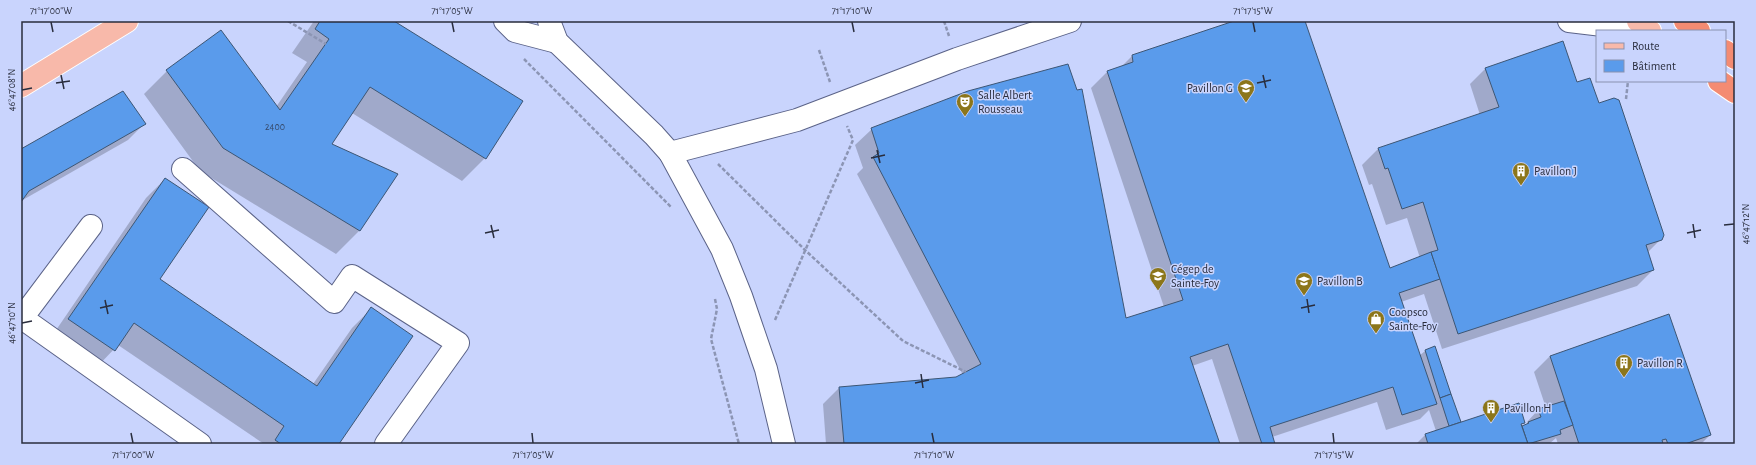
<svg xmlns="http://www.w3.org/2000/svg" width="1756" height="465" viewBox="0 0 1756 465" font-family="'Alegreya Sans',sans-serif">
  <rect width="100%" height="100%" fill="#c9d4fd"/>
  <g fill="#0003">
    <polygon points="314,21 392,21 485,158 462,181 352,113 331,144 396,175 359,231 336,254 200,171 144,94 167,71 221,32 276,107 307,62 292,53"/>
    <polygon points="1237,21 1304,21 1390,269 1420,258 1407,218 1386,225 1372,184 1369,185 1362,165 1378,149 1480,115 1470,84 1486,68 1577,84 1598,105 1661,239 1647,253 1653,270 1637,286 1442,349 1424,294 1401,302 1419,356 1425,351 1435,348 1460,423 1524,422 1519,428 1526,426 1527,424 1527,422 1538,410 1546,408 1534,372 1550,356 1710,435 1701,444 1558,444 1556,438 1549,444 1416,444 1425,435 1436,431 1429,410 1420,419 1386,430 1377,402 1272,437 1274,444 1240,444 1212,359 1192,366 1218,444 826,444 823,404 839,388 956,378 963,375 857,174 863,168 855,145 872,129 1125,319 1164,307 1091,88 1107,72 1121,67 1132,56"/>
    <polygon points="144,124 128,140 21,201 21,150"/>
    <polygon points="165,179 158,279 313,384 352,328 371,309 337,444 264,444 118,345 95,369 50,339 146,198"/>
  </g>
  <g fill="#5a9beb" stroke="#3d5674">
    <polygon points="320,21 394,21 523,101 486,159 370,87 332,144 398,174 360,231 223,148 166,70 221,30 280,110 329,39 315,29"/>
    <polygon points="1234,21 1305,21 1390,268 1431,252 1440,279 1399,293 1437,404 1402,415 1393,387 1270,427 1275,444 1262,444 1228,344 1190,357 1220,444 844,444 839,387 956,377 981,364 873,157 879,153 871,128 968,91 1068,64 1077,90 1082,89 1126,318 1183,300 1107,71 1133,62 1132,55"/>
    <polygon points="1563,41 1577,82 1590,78 1599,103 1614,98 1619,100 1664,235 1662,240 1646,245 1654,270 1458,334 1431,252 1438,250 1423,202 1402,209 1388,168 1385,169 1378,148 1499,107 1485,68"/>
    <polygon points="123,91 146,124 29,191 21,202 21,149"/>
    <polygon points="165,178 209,207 160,279 317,386 371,307 413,336 339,444 281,444 275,440 284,426 134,323 115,351 68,319"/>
    <polygon points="1669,314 1711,435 1685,444 1668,444 1666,439 1662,440 1663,444 1579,444 1550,356"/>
    <polygon points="1435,346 1451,394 1440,398 1425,350"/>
    <polygon points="1451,394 1461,422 1449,426 1440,398"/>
    <polygon points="1564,401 1573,425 1560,430 1561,434 1528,444 1522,426 1529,423 1528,422 1541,417 1538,409"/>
    <polygon points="1519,403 1525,423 1521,424 1528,444 1428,444 1425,434"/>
  </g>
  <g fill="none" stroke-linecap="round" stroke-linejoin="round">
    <defs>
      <g id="minor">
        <polyline points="505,21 515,31 557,42"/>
        <polyline points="549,21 557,42 654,135 670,153 722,249 741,296 766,369 784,444"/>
        <polyline points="1569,21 1611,26 1626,31"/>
        <polyline points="670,153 797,120 957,59 1070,21"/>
        <polyline points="183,169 334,302 352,276 458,343 386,444"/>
        <polyline points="91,226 22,318 200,444"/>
      </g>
      <g id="major">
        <polyline points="1638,21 1650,31"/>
        <polyline points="21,86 127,21"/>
      </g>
      <g id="highway">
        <polyline points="1685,21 1699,31"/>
        <polyline points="1725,51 1735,58"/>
        <polyline points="1719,81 1735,92"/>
      </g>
    </defs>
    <use href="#minor" stroke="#5b6388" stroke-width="24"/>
    <use href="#major" stroke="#fff" stroke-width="24"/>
    <use href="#highway" stroke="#fff" stroke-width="24"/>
    <g stroke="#8c95b4" stroke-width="2.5" stroke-dasharray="4 2" stroke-linecap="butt">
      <polyline points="288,21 326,44"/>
      <polyline points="944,21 949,36"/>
      <polyline points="819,50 830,82"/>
      <polyline points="524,59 671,207"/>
      <polyline points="1626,99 1628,81"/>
      <polyline points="718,164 805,250 903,341 966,372"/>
      <polyline points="715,299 717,309 711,339 739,444"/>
      <polyline points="775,320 853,140 847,126"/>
    </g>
    <use href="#minor" stroke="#fff" stroke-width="22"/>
    <use href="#major" stroke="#f8b9aa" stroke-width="22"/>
    <use href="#highway" stroke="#f48b72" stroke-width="22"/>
  </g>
  <path fill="none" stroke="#292d3d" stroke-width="1.5" d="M51,22L53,32M452,22L454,32M852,22L854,32M1253,22L1255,32M61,75L64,89M1263,75L1266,88M56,83L70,81M1257,83L1271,80M22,90L32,88M877,150L880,163M871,158L885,155M1693,224L1695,238M491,225L494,238M1724,225L1734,224M485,233L499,230M1687,233L1701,230M1307,299L1309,313M105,300L108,314M100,308L113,305M1301,308L1315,305M22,323L32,321M921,374L923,388M915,383L929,380M131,433L133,443M532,433L533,443M932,433L934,443M1333,433L1334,443"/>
  <defs>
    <symbol id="university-pin" viewBox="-11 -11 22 30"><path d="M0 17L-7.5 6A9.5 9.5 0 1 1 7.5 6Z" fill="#8c761a" stroke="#c9d4fd"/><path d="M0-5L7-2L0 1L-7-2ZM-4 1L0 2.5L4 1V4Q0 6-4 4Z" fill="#fff"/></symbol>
    <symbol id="theatre-pin" viewBox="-11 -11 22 30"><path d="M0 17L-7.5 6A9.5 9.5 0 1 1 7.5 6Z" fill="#8c761a" stroke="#c9d4fd"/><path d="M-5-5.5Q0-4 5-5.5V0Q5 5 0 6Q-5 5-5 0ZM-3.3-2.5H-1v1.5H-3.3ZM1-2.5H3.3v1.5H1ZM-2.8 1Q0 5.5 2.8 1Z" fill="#fff"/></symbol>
    <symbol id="building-pin" viewBox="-11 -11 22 30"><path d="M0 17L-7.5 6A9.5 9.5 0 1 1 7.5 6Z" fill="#8c761a" stroke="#c9d4fd"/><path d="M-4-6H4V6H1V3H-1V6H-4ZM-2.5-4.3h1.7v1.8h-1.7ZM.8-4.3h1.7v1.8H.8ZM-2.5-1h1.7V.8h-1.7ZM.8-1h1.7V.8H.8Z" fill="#fff"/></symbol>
    <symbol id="shop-pin" viewBox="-11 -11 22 30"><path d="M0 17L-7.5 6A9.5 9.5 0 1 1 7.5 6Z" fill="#8c761a" stroke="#c9d4fd"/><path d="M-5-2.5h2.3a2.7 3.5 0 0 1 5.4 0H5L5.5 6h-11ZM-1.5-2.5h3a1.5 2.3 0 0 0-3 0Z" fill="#fff"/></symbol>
  </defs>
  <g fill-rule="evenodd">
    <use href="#university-pin" x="1236" y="78" width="20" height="27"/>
    <use href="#theatre-pin" x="955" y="92" width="20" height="27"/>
    <use href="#building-pin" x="1511" y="161" width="20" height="27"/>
    <use href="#university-pin" x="1148" y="266" width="20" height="27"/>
    <use href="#university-pin" x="1294" y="271" width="20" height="27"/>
    <use href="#shop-pin" x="1366" y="309" width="20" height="27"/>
    <use href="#building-pin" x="1614" y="353" width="20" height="27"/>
    <use href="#building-pin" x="1481" y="398" width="20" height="27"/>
  </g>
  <g text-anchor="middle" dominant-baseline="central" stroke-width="3" stroke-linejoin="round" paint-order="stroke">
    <g font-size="10" fill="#354868">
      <text x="275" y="127">2400</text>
    </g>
    <g font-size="12" fill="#292d3d" stroke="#c9d4fd" text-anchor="start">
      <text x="1233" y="88" text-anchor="end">Pavillon G</text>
      <text x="978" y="95">Salle Albert<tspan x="978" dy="14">Rousseau</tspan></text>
      <text x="1534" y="171">Pavillon J</text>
      <text x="1171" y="269">Cégep de<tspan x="1171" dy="14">Sainte-Foy</tspan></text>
      <text x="1317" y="281">Pavillon B</text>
      <text x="1389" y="312">Coopsco<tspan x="1389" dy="14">Sainte-Foy</tspan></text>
      <text x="1637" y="363">Pavillon R</text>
      <text x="1504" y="408">Pavillon H</text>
    </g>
  </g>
  <rect width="1756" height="465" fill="none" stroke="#c9d4fd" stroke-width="44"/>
  <rect x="1596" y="30" width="130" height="52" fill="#c9d4fd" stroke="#8991b0"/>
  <rect x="1604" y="43" width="20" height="6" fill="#f8b9aa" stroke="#8991b0"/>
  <text x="1632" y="50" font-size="12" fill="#292d3d">Route</text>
  <rect x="1604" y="60" width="20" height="12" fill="#5a9beb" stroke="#8991b0"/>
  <text x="1632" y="70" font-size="12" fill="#292d3d">Bâtiment</text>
  <rect x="22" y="22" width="1712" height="421" fill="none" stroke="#292d3d" stroke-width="1.5"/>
  <g font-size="10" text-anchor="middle" fill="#292d3d">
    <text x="51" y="14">71°17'00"W</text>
    <text x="452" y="14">71°17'05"W</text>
    <text x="852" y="14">71°17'10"W</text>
    <text x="1253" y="14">71°17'15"W</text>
    <text transform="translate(11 90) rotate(-90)" y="4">46°47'08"N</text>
    <text transform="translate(1745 224) rotate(-90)" y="4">46°47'12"N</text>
    <text transform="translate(11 323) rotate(-90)" y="4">46°47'10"N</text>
    <text x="133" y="458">71°17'00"W</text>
    <text x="533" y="458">71°17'05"W</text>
    <text x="934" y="458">71°17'10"W</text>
    <text x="1334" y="458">71°17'15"W</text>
  </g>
</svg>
